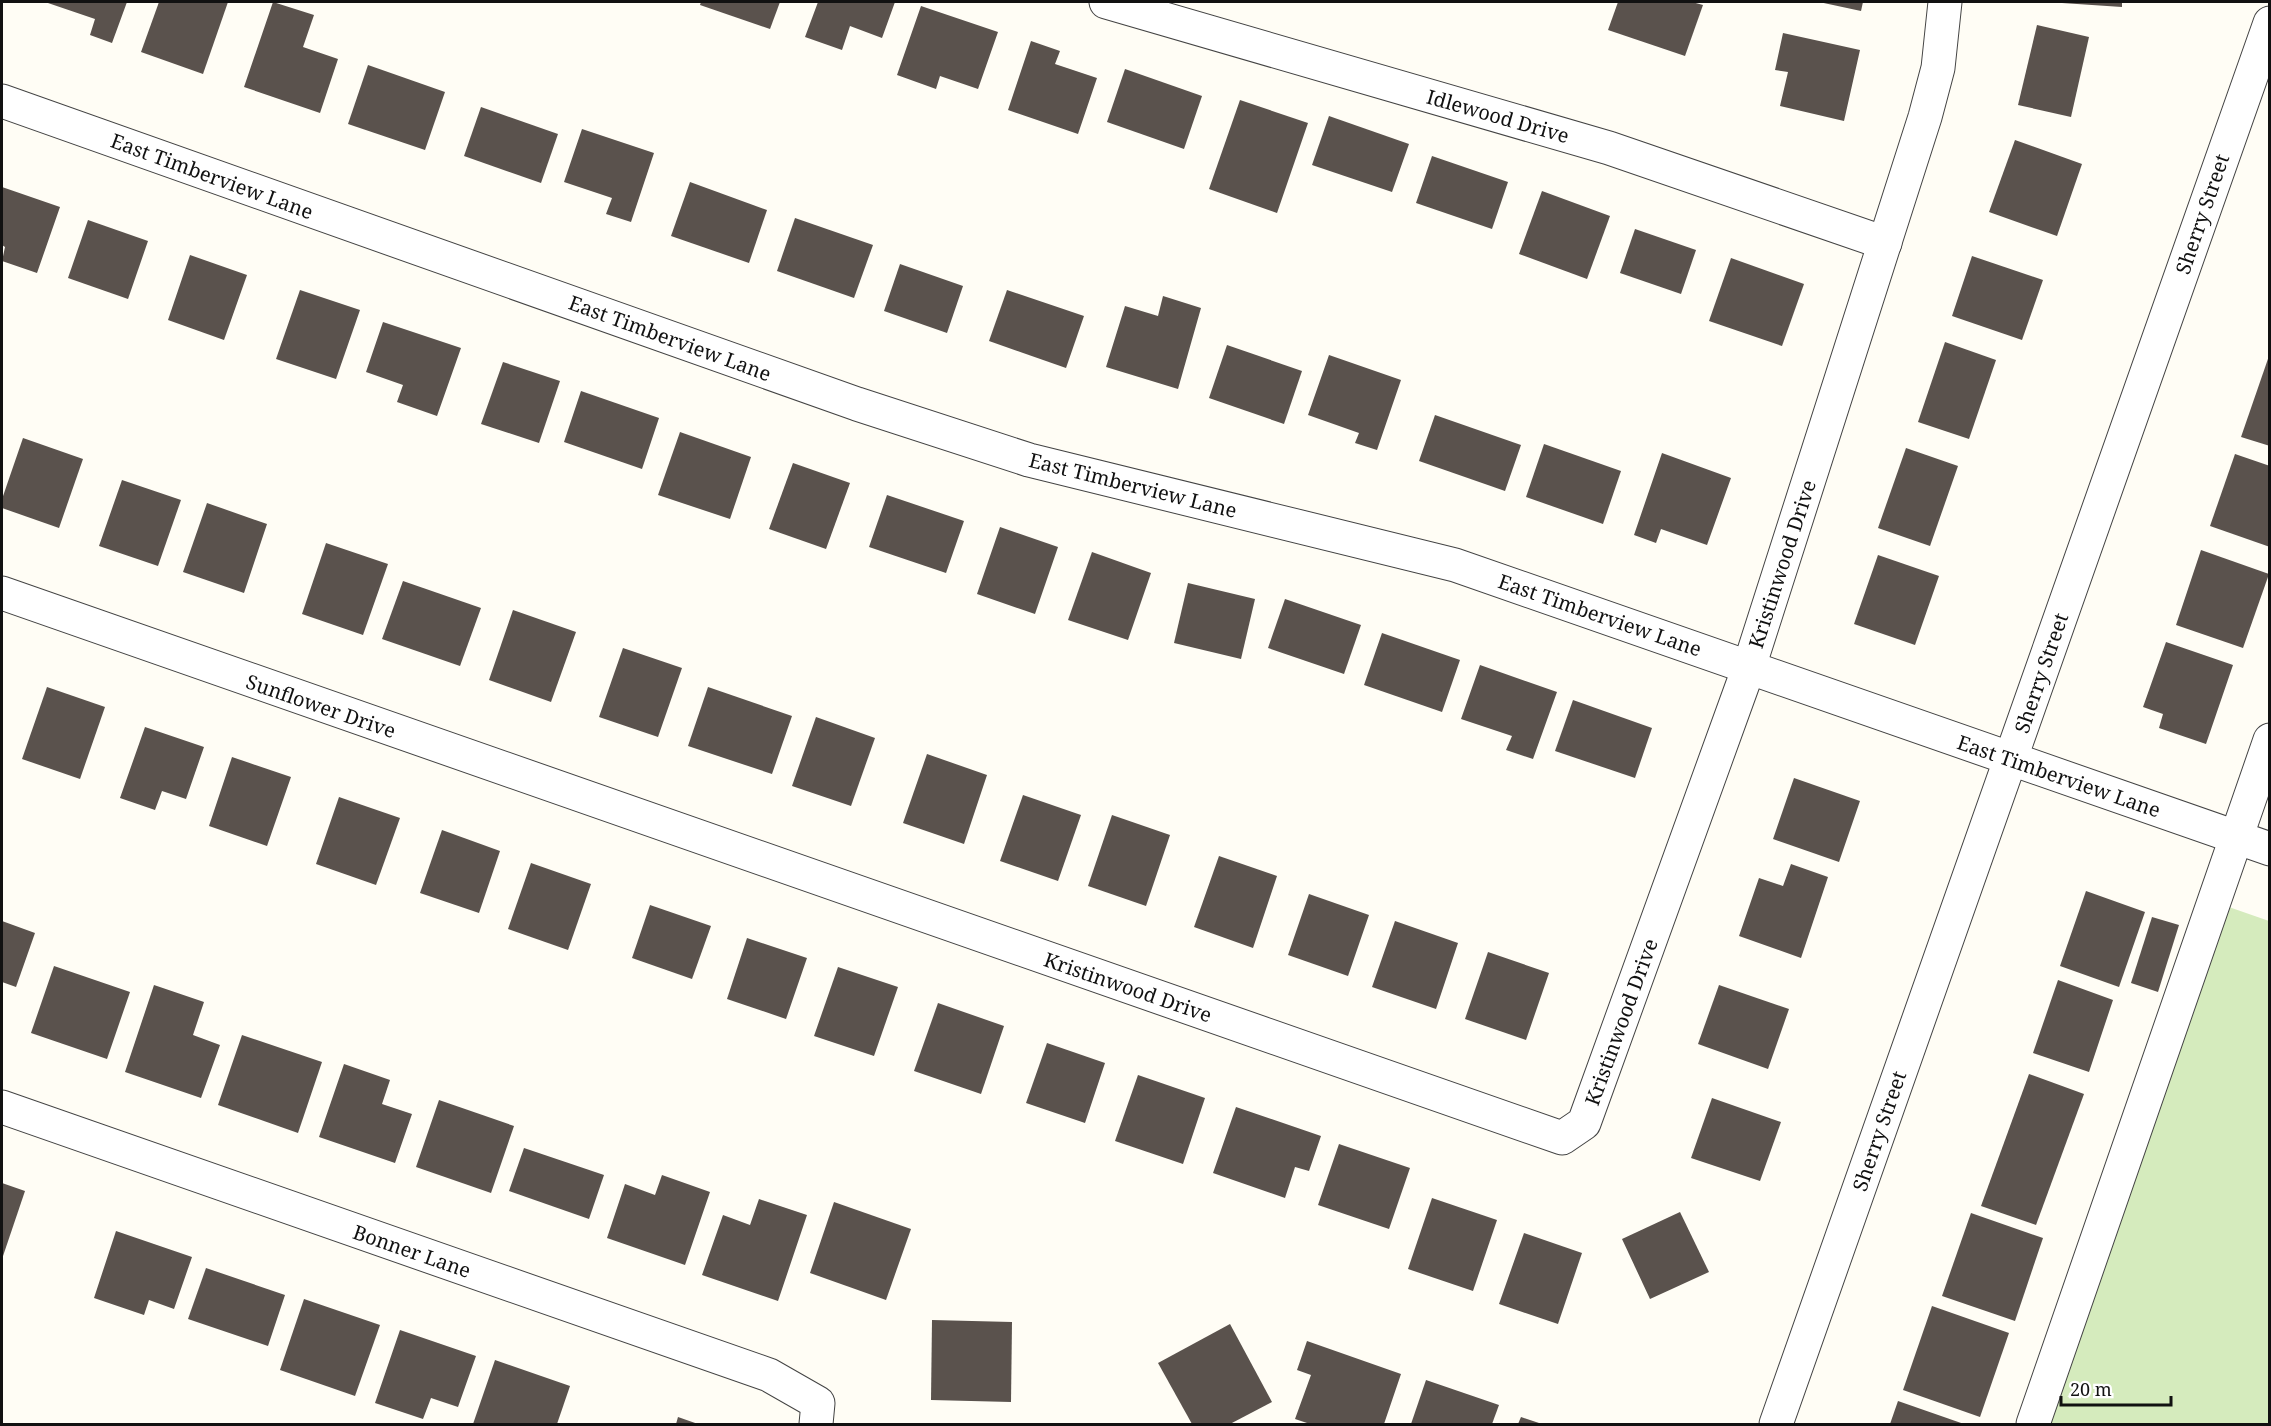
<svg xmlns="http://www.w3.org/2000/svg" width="2271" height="1426" viewBox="0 0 2271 1426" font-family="'Noto Serif',serif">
  <rect width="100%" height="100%" fill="#fffdf5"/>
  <polygon fill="#d5ebbd" points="2226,906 2269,921 2269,1424 2042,1424"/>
  <g fill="#5a524d">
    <polygon points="45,2 127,2 112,43 90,35 95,19"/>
    <polygon points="159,2 228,2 203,74 141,52"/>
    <polygon points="273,2 314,15 303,47 338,59 320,113 244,87"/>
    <polygon points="701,2 780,2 770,29 700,5"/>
    <polygon points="818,2 895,2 882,38 850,26 842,50 805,37"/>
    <polygon points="1618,2 1692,2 1703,5 1685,56 1608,30"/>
    <polygon points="1819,2 1863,2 1861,11"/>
    <polygon points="2062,2 2122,2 2122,7 2062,3"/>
    <polygon points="921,6 998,32 978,89 940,76 936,89 897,75"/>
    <polygon points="2037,25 2089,37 2071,117 2018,105"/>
    <polygon points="1783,33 1860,50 1844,121 1780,106 1788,72 1775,70"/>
    <polygon points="1031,41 1060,51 1055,64 1097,78 1078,134 1008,110"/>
    <polygon points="368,65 445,92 425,150 348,124"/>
    <polygon points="1125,69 1202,96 1184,149 1107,122"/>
    <polygon points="1240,100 1308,123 1277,213 1209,189"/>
    <polygon points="481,107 558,134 541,183 464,156"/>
    <polygon points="1329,116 1409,144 1392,192 1312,165"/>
    <polygon points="582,129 654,153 631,222 606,214 612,198 564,182"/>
    <polygon points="2015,140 2082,164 2057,236 1989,212"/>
    <polygon points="1432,156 1508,182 1492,229 1416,203"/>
    <polygon points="690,182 767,210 749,263 671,236"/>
    <polygon points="2,187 60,207 37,273 2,261 5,247 2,245"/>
    <polygon points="1542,191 1610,216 1587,279 1519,254"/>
    <polygon points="795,218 873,245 854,298 777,271"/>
    <polygon points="88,220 148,241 128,299 68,278"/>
    <polygon points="1635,229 1696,250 1681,294 1620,273"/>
    <polygon points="190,255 247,275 224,340 168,320"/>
    <polygon points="1972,256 2043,280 2022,340 1952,316"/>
    <polygon points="1731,258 1804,284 1782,346 1709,321"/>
    <polygon points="900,264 963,286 947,333 884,311"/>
    <polygon points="300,290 360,310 336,379 276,359"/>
    <polygon points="1007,290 1084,316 1066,368 989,341"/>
    <polygon points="1163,296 1201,308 1178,389 1106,367 1125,306 1158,316"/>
    <polygon points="383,322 461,348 437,416 397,402 403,385 366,372"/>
    <polygon points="1945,342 1996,360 1969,439 1918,422"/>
    <polygon points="1227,345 1302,371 1284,424 1209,398"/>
    <polygon points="2270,353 2270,446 2241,437"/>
    <polygon points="1329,355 1401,380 1377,450 1355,443 1359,433 1308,415"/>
    <polygon points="503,362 560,381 539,443 481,424"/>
    <polygon points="581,391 659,418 642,469 564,442"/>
    <polygon points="1435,415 1521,445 1505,491 1419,461"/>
    <polygon points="680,432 751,457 730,519 658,495"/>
    <polygon points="23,438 83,459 59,528 2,508 2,499"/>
    <polygon points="1544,444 1621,471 1603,524 1526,497"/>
    <polygon points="1906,448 1958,466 1930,546 1878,528"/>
    <polygon points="1662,453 1731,478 1707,545 1661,529 1656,543 1634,535"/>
    <polygon points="2235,454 2270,466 2270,547 2210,526"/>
    <polygon points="793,463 850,483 826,549 769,529"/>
    <polygon points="122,480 181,500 158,566 99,546"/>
    <polygon points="887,495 964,521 946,573 869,547"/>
    <polygon points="207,503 267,524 244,593 183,572"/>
    <polygon points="1000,527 1058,547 1035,614 977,594"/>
    <polygon points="326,543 388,564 363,635 302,614"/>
    <polygon points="2201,550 2269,574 2243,648 2176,625"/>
    <polygon points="1092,552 1151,573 1128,640 1068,620"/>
    <polygon points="1878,555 1939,576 1915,645 1854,624"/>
    <polygon points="403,581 481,608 460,666 382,639"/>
    <polygon points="1188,583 1255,599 1241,659 1174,643"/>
    <polygon points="1285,599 1361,625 1344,674 1268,648"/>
    <polygon points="513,610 576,632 551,702 489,680"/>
    <polygon points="1382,633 1460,660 1442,712 1364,685"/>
    <polygon points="2166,642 2233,665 2206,744 2159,728 2163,714 2143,707"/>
    <polygon points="623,648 682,668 658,737 599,717"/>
    <polygon points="1480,665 1557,692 1533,759 1506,750 1512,736 1461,719"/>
    <polygon points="47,687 105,707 80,779 22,759"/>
    <polygon points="708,687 792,716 772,774 688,746"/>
    <polygon points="1573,700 1652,728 1635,778 1555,751"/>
    <polygon points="816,717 875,738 851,806 792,786"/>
    <polygon points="145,727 204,747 186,799 162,791 155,810 120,798"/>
    <polygon points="927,754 987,775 964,844 903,823"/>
    <polygon points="232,757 291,777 267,846 209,826"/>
    <polygon points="1794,778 1860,801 1839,862 1773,839"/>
    <polygon points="1023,795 1081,815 1058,881 1000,861"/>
    <polygon points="339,797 400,818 376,885 316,864"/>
    <polygon points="1112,815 1170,835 1146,906 1088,886"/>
    <polygon points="442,830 500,851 479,913 420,893"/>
    <polygon points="1219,856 1277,876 1253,948 1194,927"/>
    <polygon points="531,863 591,884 568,950 508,929"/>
    <polygon points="1791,864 1828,877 1801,958 1739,936 1759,878 1783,886"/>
    <polygon points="2086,891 2145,912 2119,987 2060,966"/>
    <polygon points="1309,894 1369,915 1348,976 1288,955"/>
    <polygon points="650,905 711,926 692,979 632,958"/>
    <polygon points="2152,917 2179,925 2158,992 2131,983"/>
    <polygon points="2,921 35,933 16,987 2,982"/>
    <polygon points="1395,921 1458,943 1436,1009 1372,987"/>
    <polygon points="747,938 807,958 786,1019 727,999"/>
    <polygon points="1488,952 1549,973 1526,1040 1465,1019"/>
    <polygon points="54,966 130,992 107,1059 31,1033"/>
    <polygon points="838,967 898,987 874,1056 814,1036"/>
    <polygon points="2058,980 2113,1000 2089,1072 2033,1053"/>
    <polygon points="154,985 204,1002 193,1035 220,1045 201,1098 125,1072"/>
    <polygon points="1719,985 1789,1009 1768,1069 1698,1044"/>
    <polygon points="938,1003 1004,1026 981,1094 914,1071"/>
    <polygon points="242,1035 322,1062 298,1133 218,1105"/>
    <polygon points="1047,1043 1105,1063 1085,1123 1026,1103"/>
    <polygon points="344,1064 390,1080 382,1104 412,1114 395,1163 319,1137"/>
    <polygon points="2029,1074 2084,1094 2036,1225 1981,1206"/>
    <polygon points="1138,1075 1205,1098 1183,1164 1115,1141"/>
    <polygon points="1712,1098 1781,1122 1760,1181 1691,1158"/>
    <polygon points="439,1100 514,1126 491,1193 416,1167"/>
    <polygon points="1236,1107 1321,1136 1309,1171 1295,1167 1285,1198 1213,1173"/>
    <polygon points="1339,1144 1410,1168 1389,1229 1318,1205"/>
    <polygon points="524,1148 604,1175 589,1219 509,1191"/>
    <polygon points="662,1175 710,1192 685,1265 607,1238 625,1184 655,1195"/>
    <polygon points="2,1183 25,1191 2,1259"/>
    <polygon points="1432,1198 1497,1220 1473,1291 1408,1269"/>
    <polygon points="759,1199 807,1215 778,1301 702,1275 723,1215 750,1225"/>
    <polygon points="834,1202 911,1229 886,1300 810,1273"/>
    <polygon points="1680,1212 1709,1272 1650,1299 1622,1239"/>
    <polygon points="1971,1213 2043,1238 2015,1321 1942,1296"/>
    <polygon points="116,1231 192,1257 174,1309 149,1300 144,1315 94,1298"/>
    <polygon points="1524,1233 1582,1253 1558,1324 1499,1304"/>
    <polygon points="206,1268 285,1295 268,1346 188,1319"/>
    <polygon points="304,1299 380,1325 355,1396 280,1370"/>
    <polygon points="1932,1306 2009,1333 1980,1417 1903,1390"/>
    <polygon points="932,1320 1012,1322 1011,1402 931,1400"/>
    <polygon points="1230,1324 1272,1402 1230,1424 1192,1424 1158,1363"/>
    <polygon points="400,1330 476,1356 458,1407 431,1398 423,1419 375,1403"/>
    <polygon points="1307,1341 1401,1374 1384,1424 1310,1424 1295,1419 1311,1375 1297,1370"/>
    <polygon points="495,1360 570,1386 557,1424 473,1424"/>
    <polygon points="1426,1380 1499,1405 1492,1424 1411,1424"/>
    <polygon points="1898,1401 1964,1424 1890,1424"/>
    <polygon points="678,1417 698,1424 676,1424"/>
    <polygon points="1521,1417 1542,1424 1518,1424"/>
  </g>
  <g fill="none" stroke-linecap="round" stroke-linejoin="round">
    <defs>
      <g id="minor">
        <polyline points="1106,2 1609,148 1885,243"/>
        <polyline points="2,101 857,404 1029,460 1455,565 2270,849"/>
        <polyline points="2,593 1562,1138 1584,1123 1749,667 1925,117 1938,68 1945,2"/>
        <polyline points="2,1107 769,1375 818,1403 816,1424"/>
        <polyline points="1776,1424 2270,23"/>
        <polyline points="2033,1424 2270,740"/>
      </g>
    </defs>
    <use href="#minor" stroke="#444" stroke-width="35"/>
    <use href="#minor" stroke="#fff" stroke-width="33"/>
  </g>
  <g text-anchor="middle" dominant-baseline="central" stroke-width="6" stroke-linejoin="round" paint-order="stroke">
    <g font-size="20" fill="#111" stroke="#fff">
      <text transform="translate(1498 116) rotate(16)">Idlewood Drive</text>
      <text transform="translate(212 176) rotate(20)">East Timberview Lane</text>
      <text transform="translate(2202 214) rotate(-71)">Sherry Street</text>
      <text transform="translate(670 338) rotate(20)">East Timberview Lane</text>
      <text transform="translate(1133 485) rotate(14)">East Timberview Lane</text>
      <text transform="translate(1782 564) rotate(-72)">Kristinwood Drive</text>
      <text transform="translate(1600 615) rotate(19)">East Timberview Lane</text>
      <text transform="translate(2041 673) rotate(-71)">Sherry Street</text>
      <text transform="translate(321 706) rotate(19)">Sunflower Drive</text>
      <text transform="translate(2059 776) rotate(19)">East Timberview Lane</text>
      <text transform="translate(1128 987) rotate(19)">Kristinwood Drive</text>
      <text transform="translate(1621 1022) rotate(-70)">Kristinwood Drive</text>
      <text transform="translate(1879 1131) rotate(-71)">Sherry Street</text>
      <text transform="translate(412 1251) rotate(19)">Bonner Lane</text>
    </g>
  </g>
  <rect width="2271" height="1426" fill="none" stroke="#111111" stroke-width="6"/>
  <path d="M2061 1396v9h110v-9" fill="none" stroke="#111111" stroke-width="3"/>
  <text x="2070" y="1396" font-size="18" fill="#111111" stroke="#ffffff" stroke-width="4.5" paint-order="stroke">20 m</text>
</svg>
